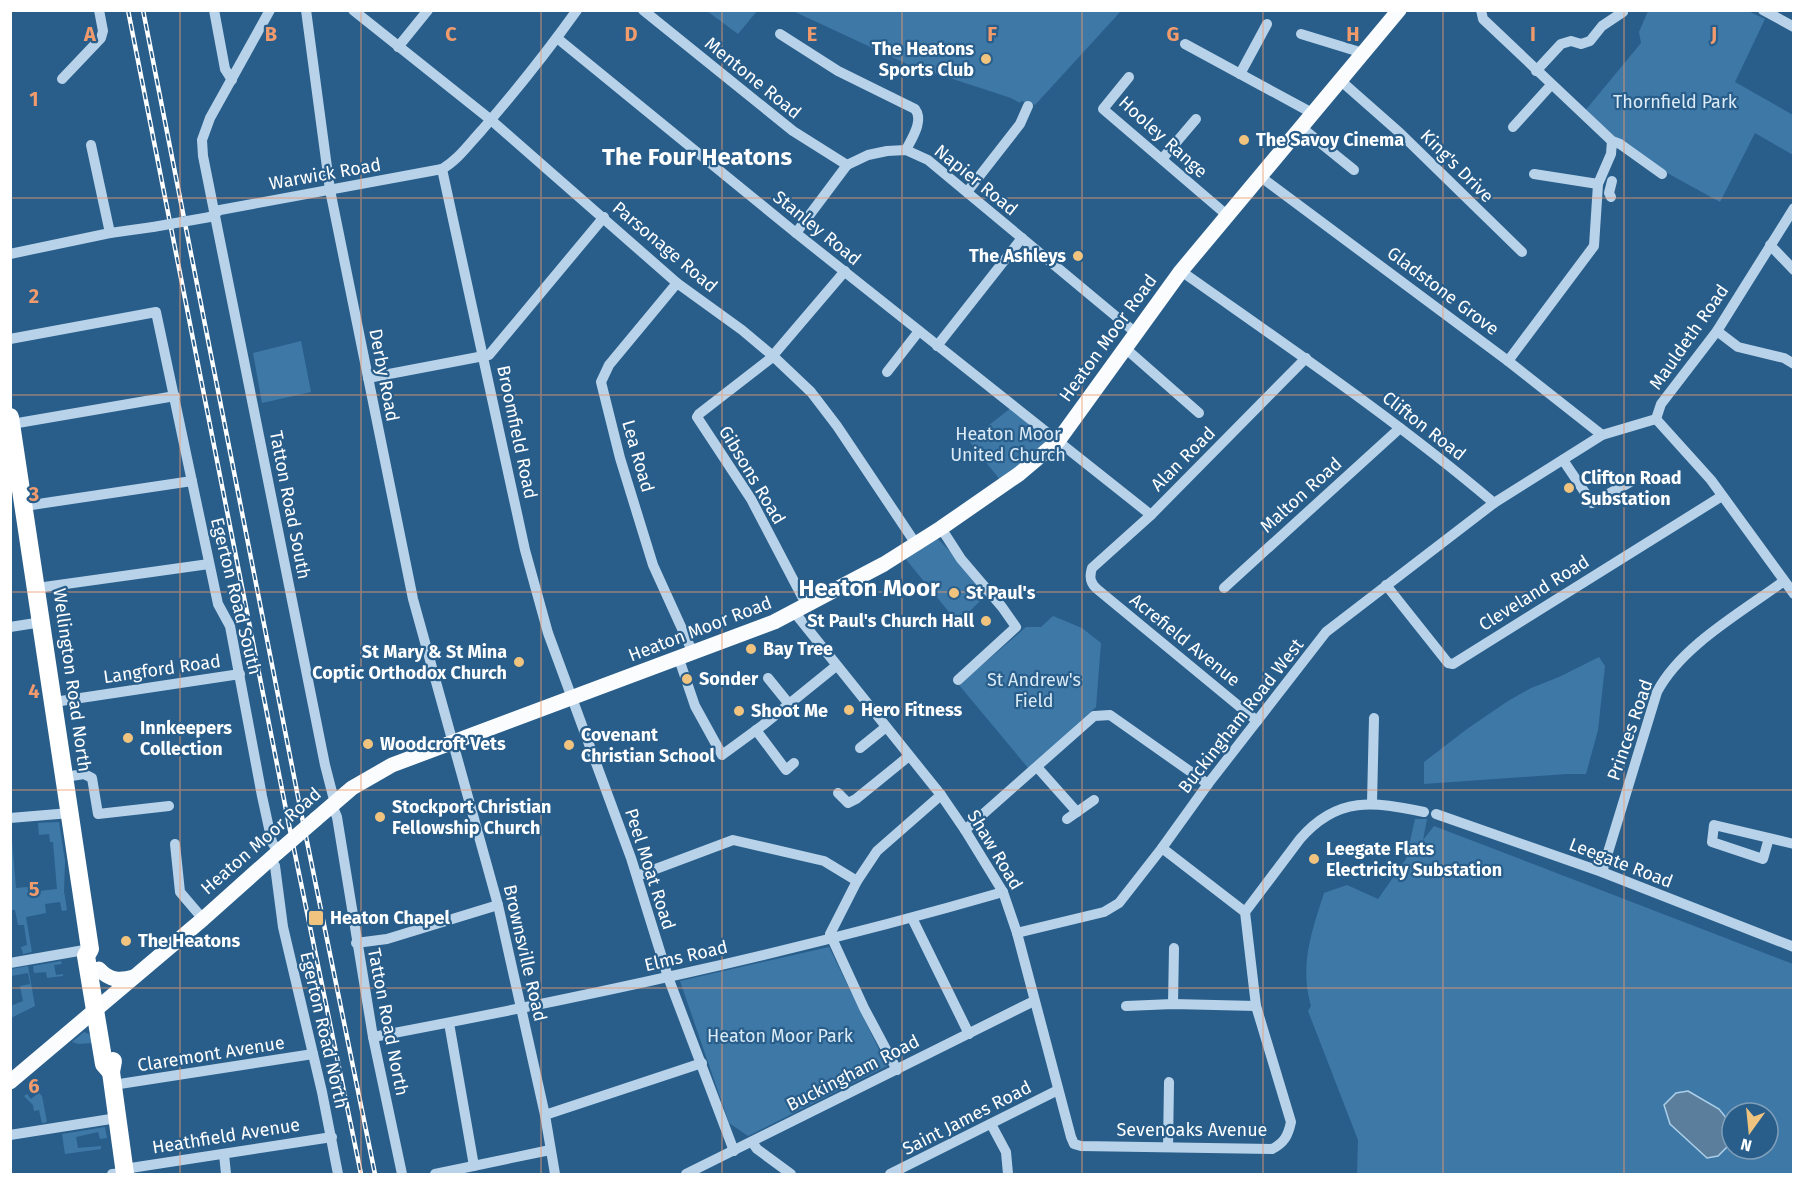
<svg xmlns="http://www.w3.org/2000/svg" width="1804" height="1185" viewBox="0 0 1804 1185" font-family="'Fira Sans',sans-serif">
  <rect width="100%" height="100%" fill="#295e8b"/>
  <g fill="#3e78a7" fill-rule="evenodd">
    <polygon points="707,11 757,11 738,34"/>
    <polygon points="793,11 1121,11 1035,105 1021,101 1020,103 1011,98 907,64"/>
    <polygon points="1648,11 1748,11 1765,19 1735,82 1793,115 1793,155 1755,133 1720,202 1660,169 1628,147 1584,112 1641,43 1639,32"/>
    <polygon points="301,341 311,392 262,403 253,353"/>
    <polygon points="1012,407 1053,442 1001,481 969,441"/>
    <polygon points="938,539 989,592 958,623 904,557"/>
    <polygon points="1053,616 1082,628 1101,643 1096,707 1029,769 959,685 1026,627 1041,627"/>
    <polygon points="1599,657 1605,666 1598,730 1586,774 1567,774 1424,784 1424,762 1467,729 1508,701 1531,688 1559,677"/>
    <path d="M1415,819H1427L1423,840L1434,826L1793,964V1174H1357L1358,1140L1308,1011L1311,1006C1299,965 1312,931 1324,893L1347,885L1378,899L1406,859ZM1732,1113H1768V1149H1732Z"/>
    <polygon points="59,822 65,861 64,891 67,910 62,911 60,902 45,904 46,913 26,917 32,952 23,954 21,947 27,945 24,925 18,925 15,910 11,910 11,828 16,888 39,886 39,891 57,889 53,842 50,842 49,834 39,835 38,823"/>
    <polygon points="829,947 887,1066 748,1136 729,1123 680,981"/>
    <polygon points="61,961 62,964 54,965 56,975 63,974 63,976 47,978 46,972 34,973 33,966"/>
    <polygon points="28,966 35,1006 11,1018 11,1006 23,1001 20,986 30,984 28,973 11,976 11,969"/>
    <polygon points="84,1032 91,1035 92,1043 79,1044 72,1042"/>
    <polygon points="34,1087 42,1096 47,1122 42,1123 39,1110 34,1111 33,1105 24,1096 27,1094 31,1099 36,1095 32,1089"/>
    <polygon points="105,1127 107,1138 100,1139 98,1132 76,1137 78,1148 101,1146 101,1149 65,1154 62,1134"/>
  </g>
  <polygon fill="#5a7e9c" stroke="#accfe9" stroke-width="1.5" points="1688,1091 1719,1109 1732,1125 1732,1142 1718,1156 1707,1158 1670,1124 1664,1105 1676,1093"/>
  <g fill="none" stroke-linecap="round" stroke-linejoin="round">
    <g stroke="#b8d3e9" stroke-width="10">
      <polyline points="214,10 225,69 232,80"/>
      <polyline points="270,10 210,118 202,140 203,156 325,765 333,796 337,801"/>
      <polyline points="306,10 330,190 413,599 498,905 545,1115 555,1174"/>
      <polyline points="353,10 491,120 677,283 742,330 773,356 811,392 837,426 916,544"/>
      <polyline points="643,10 793,131 847,165"/>
      <polyline points="1481,10 1483,19 1612,141 1620,144 1662,174"/>
      <polyline points="1763,10 1794,27"/>
      <path d="M780,34L838,71L915,109C924,121 912,138 906,150"/>
      <polyline points="1301,34 1363,53"/>
      <polyline points="557,38 796,233 1151,515"/>
      <polyline points="1185,44 1314,114"/>
      <polyline points="398,47 428,10"/>
      <polyline points="1536,71 1561,44 1571,41 1581,44 1590,41 1602,26 1623,12 1622,10"/>
      <polyline points="1240,74 1267,24"/>
      <polyline points="1129,77 1103,109 1228,216"/>
      <polyline points="62,79 101,38 103,31 99,10"/>
      <polyline points="1341,81 1400,133 1522,252"/>
      <polyline points="1513,127 1551,85"/>
      <polyline points="1302,128 1354,170"/>
      <polyline points="91,145 110,233"/>
      <polyline points="1162,159 1196,119"/>
      <polyline points="442,169 525,550 548,633 631,858 668,977 734,1151"/>
      <polyline points="1534,174 1598,184"/>
      <polyline points="1261,177 1508,361 1602,435"/>
      <polyline points="967,192 1020,124 1028,106"/>
      <polyline points="1611,197 1609,193 1612,181"/>
      <path d="M210,217L220,210L442,169C458,160 469,144 482,130C515,92 547,52 577,10"/>
      <polyline points="796,233 847,165 868,155 887,151 906,150 928,160 1136,333"/>
      <polyline points="1770,245 1794,270"/>
      <polyline points="10,254 110,233 153,227"/>
      <path d="M1181,271C1287,346 1395,419 1494,503L1602,435L1656,419"/>
      <polyline points="677,283 609,365 601,382 620,458 653,565 693,653"/>
      <polyline points="1717,331 1738,347 1784,358 1794,364"/>
      <polyline points="10,339 156,312 218,604 230,626 262,796 272,842 278,852"/>
      <polyline points="937,346 1022,238"/>
      <polyline points="1125,348 1199,413"/>
      <polyline points="1508,361 1594,246 1598,184 1611,154 1612,141"/>
      <polyline points="887,372 919,331"/>
      <polyline points="368,378 489,355 604,217"/>
      <polyline points="1656,419 1661,404 1717,331 1794,208"/>
      <polyline points="1656,419 1711,480 1794,594"/>
      <polyline points="12,424 175,396"/>
      <polyline points="1563,460 1592,503 1632,481"/>
      <polyline points="25,506 192,481"/>
      <polyline points="941,528 961,559 1002,607 1016,627 958,680"/>
      <polyline points="1386,585 1448,663 1453,664 1722,496"/>
      <polyline points="37,588 209,564"/>
      <polyline points="1224,588 1400,428"/>
      <polyline points="807,606 751,499 697,417 699,414 770,359 845,271"/>
      <path d="M795,613L941,795L965,830L1003,892L1017,933L1071,1137L1074,1144L1081,1146L1272,1149C1284,1143 1288,1136 1291,1122L1256,1006L1245,912L1162,848"/>
      <polyline points="10,627 42,622"/>
      <polyline points="679,659 695,706 722,755 763,725 836,666"/>
      <polyline points="768,678 789,704"/>
      <polyline points="54,702 240,674"/>
      <path d="M1257,721L1097,589C1090,583 1089,577 1092,568L1151,515L1306,358"/>
      <polyline points="756,730 786,770 794,763"/>
      <polyline points="860,748 886,727"/>
      <polyline points="1037,767 1077,812"/>
      <polyline points="65,777 84,774 92,778 98,814 169,806"/>
      <polyline points="838,793 848,803 856,799 909,756"/>
      <polyline points="1372,803 1374,718"/>
      <polyline points="332,805 337,817 373,1037 402,1174"/>
      <polyline points="1436,814 1602,872 1794,947"/>
      <polyline points="10,818 70,813"/>
      <polyline points="1067,819 1094,800"/>
      <polyline points="965,830 1094,716 1110,715 1208,784"/>
      <polyline points="1769,838 1763,859 1712,842 1714,825 1794,844"/>
      <polyline points="175,844 180,892 203,919"/>
      <polyline points="270,858 275,866 283,927 322,1092 338,1174"/>
      <path d="M1602,872L1657,692C1681,646 1742,612 1784,581"/>
      <polyline points="637,876 733,840 824,861 857,881"/>
      <path d="M1245,912L1300,839C1338,795 1374,802 1424,812"/>
      <polyline points="912,918 969,1034"/>
      <polyline points="1017,933 1104,912 1119,903 1162,848 1208,784 1326,632 1494,503"/>
      <polyline points="356,943 387,939 498,905"/>
      <polyline points="10,963 90,949"/>
      <polyline points="1173,1004 1174,948"/>
      <polyline points="1126,1006 1173,1004 1256,1006"/>
      <polyline points="449,1023 474,1166"/>
      <path d="M373,1037C585,997 796,952 1003,892"/>
      <polyline points="897,1070 864,1008 830,934 857,881 877,851 941,795"/>
      <polyline points="113,1085 313,1054"/>
      <polyline points="545,1115 702,1063"/>
      <polyline points="991,1124 1006,1152 1008,1174"/>
      <polyline points="10,1135 117,1118"/>
      <polyline points="752,1142 757,1149 791,1174"/>
      <polyline points="1168,1147 1169,1082"/>
      <polyline points="224,1154 226,1174"/>
      <polyline points="124,1169 332,1137"/>
      <polyline points="112,1174 125,1173"/>
      <polyline points="435,1174 550,1150"/>
      <polyline points="686,1174 1034,1001"/>
      <polyline points="890,1174 1058,1090"/>
    </g>
    <g stroke="#fafcfe" stroke-width="15">
      <polyline points="316,819 352,788 392,765 774,622 884,564 941,528 1019,474 1058,441 1181,271 1399,10"/>
      <path d="M99,969C110,981 120,981 134,977"/>
      <polyline points="10,1082 203,919 278,852"/>
    </g>
    <g stroke="#fff" stroke-width="18">
      <polyline points="10,417 90,949 86,956 104,1064 111,1072"/>
      <polyline points="113,1061 111,1072 125,1174"/>
    </g>
    <defs>
      <g id="rail">
        <polyline points="128,10 289,825 361,1174"/>
        <polyline points="143,10 302,817 375,1174"/>
      </g>
    </defs>
    <use href="#rail" stroke="#fff" stroke-width="4.5"/>
    <use href="#rail" stroke="#295e8b" stroke-width="2" stroke-dasharray="7" stroke-linecap="butt"/>
    <polyline stroke="#b8d3e9" stroke-width="10" points="153,227 210,217"/>
    <polyline stroke="#fafcfe" stroke-width="15" points="278,852 316,819"/>
  </g>
  <path fill="none" stroke="#f19b6d" stroke-width="1.5" stroke-opacity="0.55" d="M180,10V1174M361,10V1174M541,10V1174M722,10V1174M902,10V1174M1082,10V1174M1263,10V1174M1443,10V1174M1624,10V1174M10,198H1794M10,395H1794M10,592H1794M10,790H1794M10,988H1794"/>
  <g fill="#f0c47f" stroke="#295e8b" stroke-width="2">
    <circle cx="986" cy="59" r="6"/>
    <circle cx="1244" cy="140" r="6"/>
    <circle cx="1078" cy="256" r="6"/>
    <circle cx="1569" cy="488" r="6"/>
    <circle cx="954" cy="593" r="6"/>
    <circle cx="986" cy="621" r="6"/>
    <circle cx="751" cy="649" r="6"/>
    <circle cx="519" cy="662" r="6"/>
    <circle cx="687" cy="679" r="6"/>
    <circle cx="849" cy="710" r="6"/>
    <circle cx="739" cy="711" r="6"/>
    <circle cx="128" cy="738" r="6"/>
    <circle cx="368" cy="744" r="6"/>
    <circle cx="569" cy="745" r="6"/>
    <circle cx="380" cy="817" r="6"/>
    <circle cx="1314" cy="859" r="6"/>
    <rect x="308" y="910" width="16" height="16" rx="3"/>
    <circle cx="126" cy="941" r="6"/>
  </g>
  <g text-anchor="middle" dominant-baseline="central" stroke-width="4.5" stroke-linejoin="round" paint-order="stroke">
    <g font-size="18" font-weight="bold" fill="#fff" stroke="#295e8b" text-anchor="start">
      <text x="974" y="49" text-anchor="end">The Heatons<tspan x="974" dy="21">Sports Club</tspan></text>
      <text x="1256" y="140">The Savoy Cinema</text>
      <text x="1066" y="256" text-anchor="end">The Ashleys</text>
      <text x="1581" y="478">Clifton Road<tspan x="1581" dy="21">Substation</tspan></text>
      <text x="966" y="593">St Paul's</text>
      <text x="974" y="621" text-anchor="end">St Paul's Church Hall</text>
      <text x="763" y="649">Bay Tree</text>
      <text x="507" y="652" text-anchor="end">St Mary &amp; St Mina<tspan x="507" dy="21">Coptic Orthodox Church</tspan></text>
      <text x="699" y="679">Sonder</text>
      <text x="861" y="710">Hero Fitness</text>
      <text x="751" y="711">Shoot Me</text>
      <text x="140" y="728">Innkeepers<tspan x="140" dy="21">Collection</tspan></text>
      <text x="581" y="735">Covenant<tspan x="581" dy="21">Christian School</tspan></text>
      <text x="380" y="744">Woodcroft Vets</text>
      <text x="392" y="807">Stockport Christian<tspan x="392" dy="21">Fellowship Church</tspan></text>
      <text x="1326" y="849">Leegate Flats<tspan x="1326" dy="21">Electricity Substation</tspan></text>
      <text x="330" y="918">Heaton Chapel</text>
      <text x="138" y="941">The Heatons</text>
    </g>
    <g font-size="18" fill="#fff" stroke="#295e8b">
      <text transform="translate(753 78) rotate(39)">Mentone Road</text>
      <text transform="translate(1163 137) rotate(42)">Hooley Range</text>
      <text transform="translate(1457 166) rotate(45)">King's Drive</text>
      <text transform="translate(325 174) rotate(-10)">Warwick Road</text>
      <text transform="translate(976 180) rotate(39)">Napier Road</text>
      <text transform="translate(817 228) rotate(39)">Stanley Road</text>
      <text transform="translate(665 247) rotate(40)">Parsonage Road</text>
      <text transform="translate(1443 291) rotate(37)">Gladstone Grove</text>
      <text transform="translate(1689 337) rotate(-55)">Mauldeth Road</text>
      <text transform="translate(1108 338) rotate(-54)">Heaton Moor Road</text>
      <text transform="translate(384 375) rotate(79)">Derby Road</text>
      <text transform="translate(1424 426) rotate(38)">Clifton Road</text>
      <text transform="translate(517 432) rotate(78)">Broomfield Road</text>
      <text transform="translate(638 456) rotate(74)">Lea Road</text>
      <text transform="translate(1183 459) rotate(-45)">Alan Road</text>
      <text transform="translate(752 475) rotate(59)">Gibsons Road</text>
      <text transform="translate(1301 495) rotate(-42)">Malton Road</text>
      <text transform="translate(290 505) rotate(79)">Tatton Road South</text>
      <text transform="translate(1534 593) rotate(-32)">Cleveland Road</text>
      <text transform="translate(236 596) rotate(76)">Egerton Road South</text>
      <text transform="translate(700 629) rotate(-21)">Heaton Moor Road</text>
      <text transform="translate(1185 640) rotate(39)">Acrefield Avenue</text>
      <text transform="translate(162 669) rotate(-8)">Langford Road</text>
      <text transform="translate(72 680) rotate(82)">Wellington Road North</text>
      <text transform="translate(1241 716) rotate(-52)">Buckingham Road West</text>
      <text transform="translate(1630 730) rotate(-71)">Princes Road</text>
      <text transform="translate(261 841) rotate(-41)">Heaton Moor Road</text>
      <text transform="translate(995 850) rotate(59)">Shaw Road</text>
      <text transform="translate(1621 863) rotate(21)">Leegate Road</text>
      <text transform="translate(650 869) rotate(72)">Peel Moat Road</text>
      <text transform="translate(525 953) rotate(77)">Brownsville Road</text>
      <text transform="translate(686 956) rotate(-13)">Elms Road</text>
      <text transform="translate(388 1022) rotate(79)">Tatton Road North</text>
      <text transform="translate(324 1030) rotate(77)">Egerton Road North</text>
      <text transform="translate(211 1054) rotate(-9)">Claremont Avenue</text>
      <text transform="translate(853 1073) rotate(-27)">Buckingham Road</text>
      <text transform="translate(967 1118) rotate(-27)">Saint James Road</text>
      <text x="1192" y="1130">Sevenoaks Avenue</text>
      <text transform="translate(226 1136) rotate(-9)">Heathfield Avenue</text>
    </g>
    <g font-size="18" fill="#dbebf7" stroke="#295e8b">
      <text x="1675" y="102">Thornfield Park</text>
      <text x="1008" y="434">Heaton Moor<tspan x="1008" dy="21">United Church</tspan></text>
      <text x="1034" y="680">St Andrew's<tspan x="1034" dy="21">Field</tspan></text>
      <text x="780" y="1036">Heaton Moor Park</text>
    </g>
    <g font-size="24" font-weight="bold" fill="#fff" stroke="#295e8b">
      <text x="697" y="157">The Four Heatons</text>
      <text x="869" y="588">Heaton Moor</text>
    </g>
  </g>
  <g font-size="20" text-anchor="middle" font-weight="bold" fill="#f19b6d" stroke="#295e8b" stroke-width="4.5" stroke-linejoin="round" paint-order="stroke">
    <text x="90" y="41">A</text>
    <text x="271" y="41">B</text>
    <text x="451" y="41">C</text>
    <text x="631" y="41">D</text>
    <text x="812" y="41">E</text>
    <text x="992" y="41">F</text>
    <text x="1173" y="41">G</text>
    <text x="1353" y="41">H</text>
    <text x="1533" y="41">I</text>
    <text x="1714" y="41">J</text>
    <text x="34" y="106">1</text>
    <text x="34" y="303">2</text>
    <text x="34" y="501">3</text>
    <text x="34" y="698">4</text>
    <text x="34" y="896">5</text>
    <text x="34" y="1093">6</text>
  </g>
  <rect width="1804" height="1185" fill="none" stroke="#ffffff" stroke-width="24"/>
  <g transform="translate(1750 1131) rotate(195)"><circle r="28" fill="#295e8b" stroke="#7f9eb9" stroke-width="1.5"/>
  <path d="M0-4.5L10 22L0 15L-10 22Z" fill="#f0c47f"/>
  <text y="-9" font-size="16" font-weight="bold" text-anchor="middle" fill="#ffffff">N</text>
  </g>
</svg>
